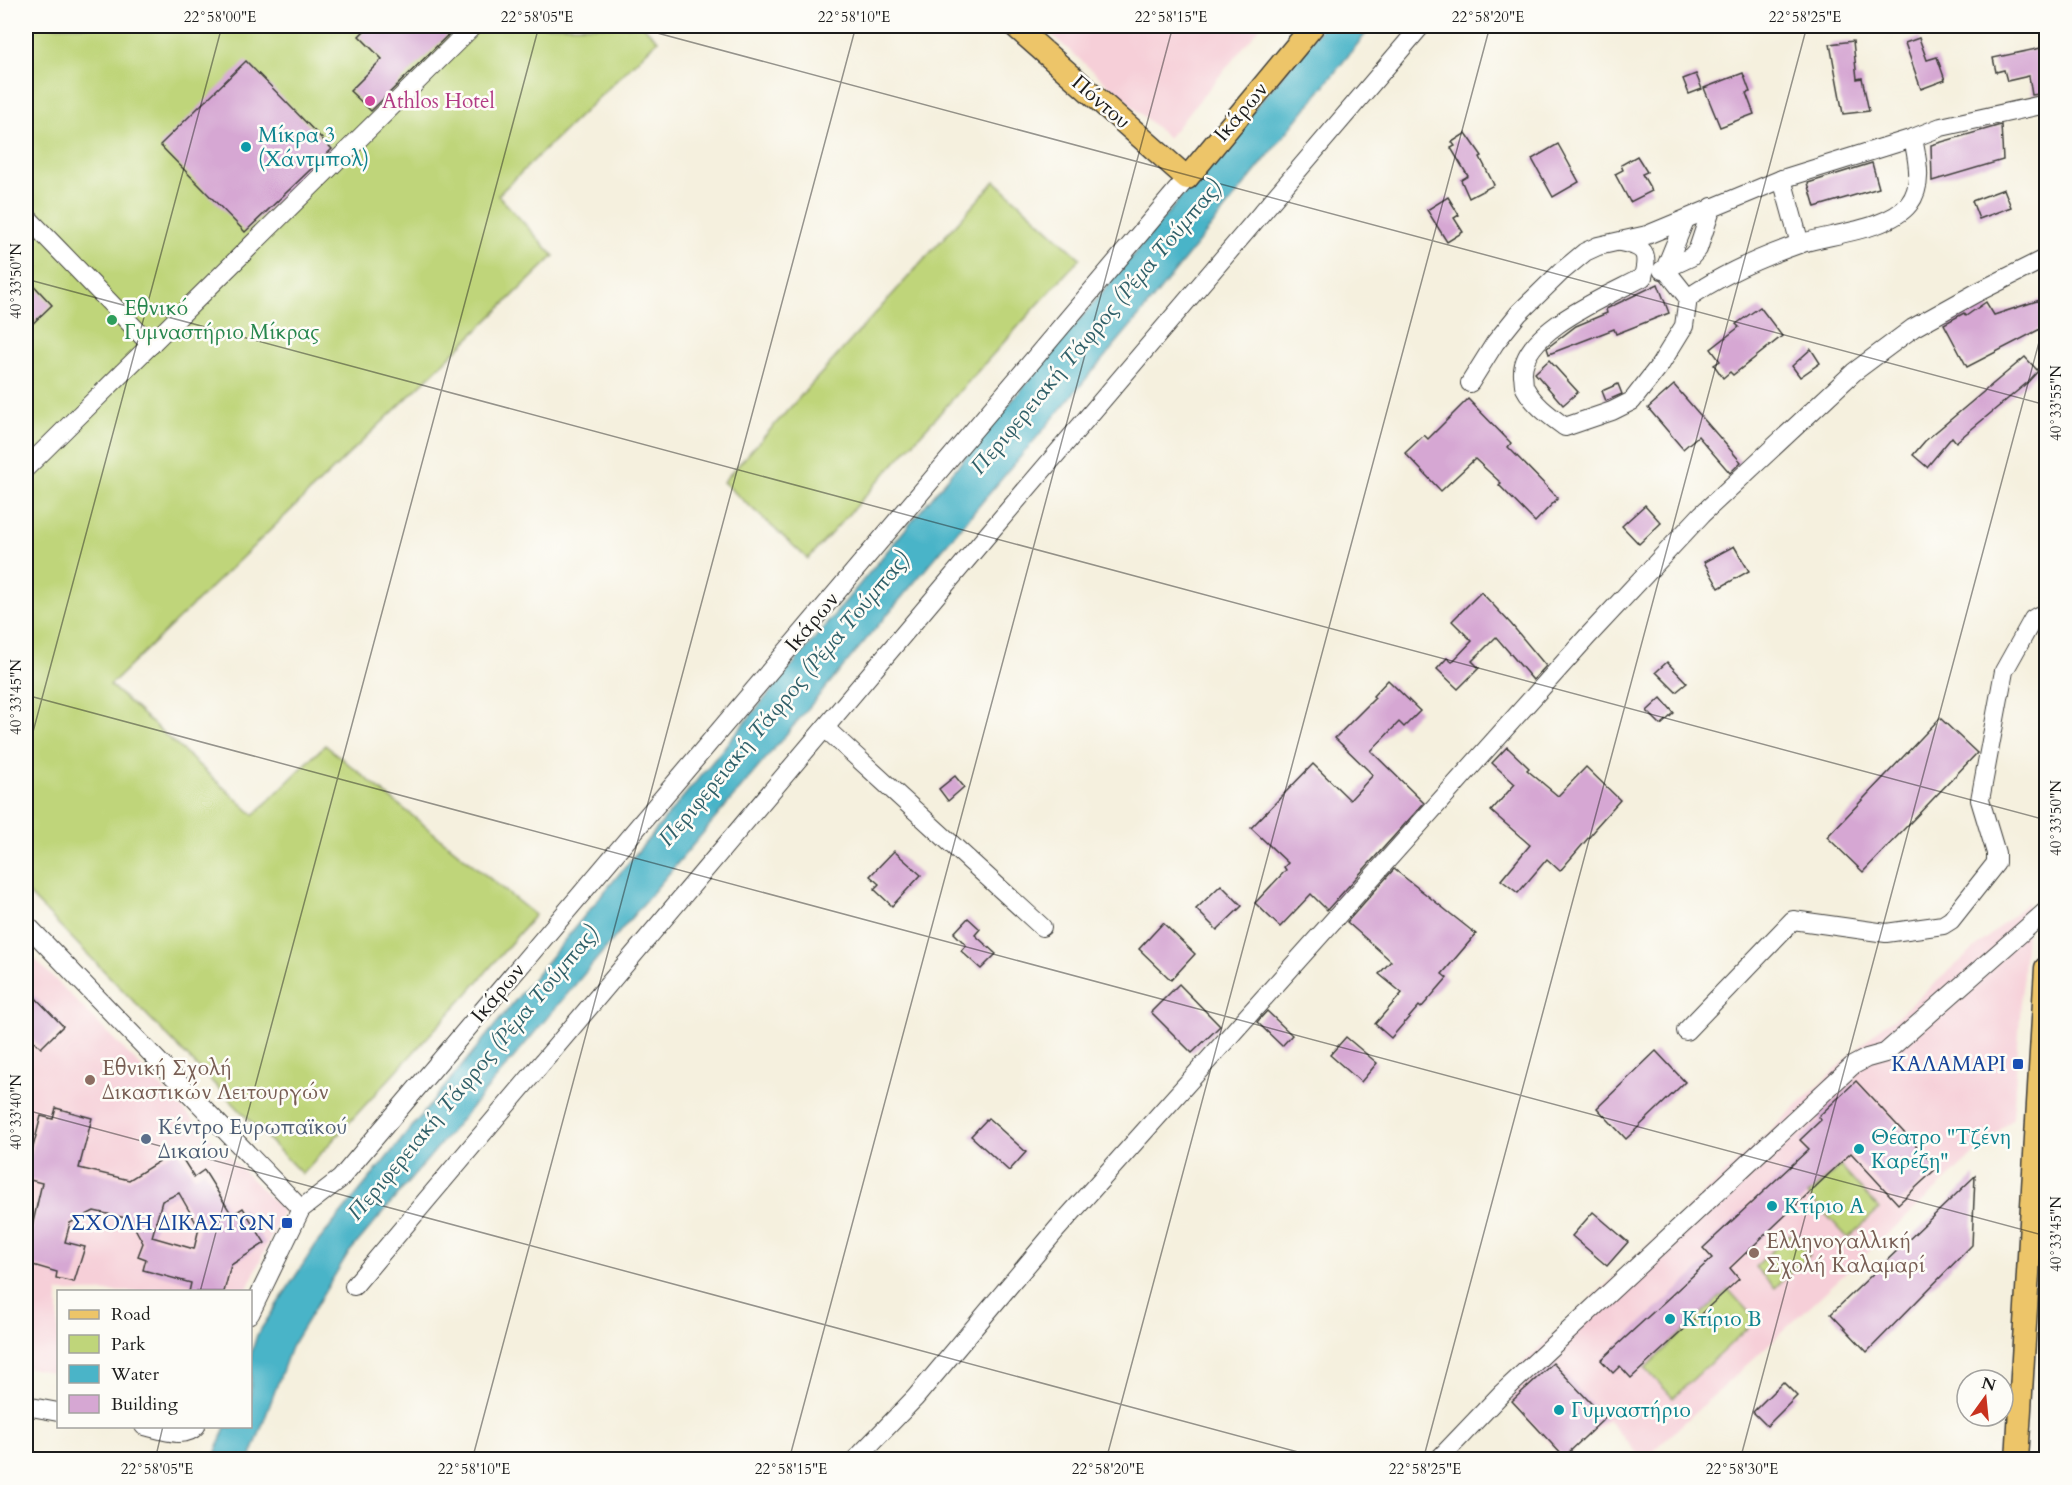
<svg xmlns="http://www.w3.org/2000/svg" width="2072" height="1485" viewBox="0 0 2072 1485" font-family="Cardo,serif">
  <rect width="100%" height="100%" fill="#fdfcf7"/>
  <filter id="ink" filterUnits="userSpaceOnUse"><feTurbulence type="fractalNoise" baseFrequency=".0167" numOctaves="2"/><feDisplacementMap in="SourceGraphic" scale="12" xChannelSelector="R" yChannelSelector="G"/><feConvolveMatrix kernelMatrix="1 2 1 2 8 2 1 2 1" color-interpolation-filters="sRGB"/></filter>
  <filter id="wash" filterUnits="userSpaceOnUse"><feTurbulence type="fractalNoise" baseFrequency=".008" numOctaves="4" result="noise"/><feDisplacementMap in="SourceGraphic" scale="24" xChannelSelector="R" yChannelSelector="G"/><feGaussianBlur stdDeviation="1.35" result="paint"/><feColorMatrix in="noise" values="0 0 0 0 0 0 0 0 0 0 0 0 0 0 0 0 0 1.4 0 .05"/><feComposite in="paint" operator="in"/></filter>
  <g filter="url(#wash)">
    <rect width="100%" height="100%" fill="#f5f0de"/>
    <g fill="#f6cfd8">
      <polygon points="1042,26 1261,26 1168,138"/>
      <polygon points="2028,902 2013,1118 1645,1459 1642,1459 1608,1420 1564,1459 1497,1387 1880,1028 1895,1018"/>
      <polygon points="26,950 283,1211 246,1291 58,1292 58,1374 26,1367"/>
    </g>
    <g fill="#bfd57a" stroke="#6e784b" stroke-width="1.5">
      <polygon points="26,26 643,26 658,40 498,195 554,256 110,685 254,815 325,745 535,915 468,993 302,1174 26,891"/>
      <polygon points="995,181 1080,258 808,559 723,482"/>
      <polygon points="1840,1166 1879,1209 1848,1238 1808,1195"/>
      <polygon points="1790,1234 1809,1255 1775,1288 1755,1267"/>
      <polygon points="1728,1289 1756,1320 1673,1398 1645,1368"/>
    </g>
    <polygon fill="#4ab4c8" stroke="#336872" stroke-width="1.5" points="1323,26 1372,26 1145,309 347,1255 291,1347 250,1459 213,1460 225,1427 250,1426 251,1354 257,1335 317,1243 586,914"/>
    <g id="blocks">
      <g fill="#d6a7d3" fill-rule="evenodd">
        <polygon points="369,26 457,26 371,111 350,91 382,59 359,36"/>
        <polygon points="1919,38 1927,60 1937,57 1945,80 1921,89 1905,43"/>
        <polygon points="1853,41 1857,79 1862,78 1869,111 1843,114 1830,44"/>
        <polygon points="2046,47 2046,93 2032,95 2029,76 2007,81 2004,70 1996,72 1993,58"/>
        <polygon points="246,61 332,149 245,232 160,145"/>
        <polygon points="1743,73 1750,92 1746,93 1754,114 1720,127 1704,88"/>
        <polygon points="1696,74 1702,89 1689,94 1683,79"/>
        <polygon points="2001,125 2003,160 1932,181 1931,145"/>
        <polygon points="1466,133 1482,156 1480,157 1494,185 1469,198 1461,180 1468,176 1451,148 1455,146 1452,142"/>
        <polygon points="1558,144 1579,182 1553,197 1532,159"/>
        <polygon points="1637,156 1647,172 1642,174 1652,191 1630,202 1615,174 1623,170 1621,165"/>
        <polygon points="1872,163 1879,188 1815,207 1808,183"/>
        <polygon points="2004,189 2011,207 1979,219 1972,201"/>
        <polygon points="1448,197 1459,215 1454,218 1463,232 1447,242 1427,210"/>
        <polygon points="26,277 52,305 26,330"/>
        <polygon points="1658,284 1669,313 1616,334 1614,329 1549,354 1547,348 1576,326 1607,313 1606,309"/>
        <polygon points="2046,298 2046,326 1967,367 1944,324 1964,313 1966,316 1986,302 1994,315"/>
        <polygon points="1760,307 1782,336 1733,375 1730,372 1723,378 1714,365 1720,361 1711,349 1739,327 1736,324"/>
        <polygon points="1811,349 1820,363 1800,377 1792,366"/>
        <polygon points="2025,357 2038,371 2028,382 1956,442 1952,437 1927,467 1913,455 1925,441"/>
        <polygon points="1549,360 1578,392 1563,405 1535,373"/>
        <polygon points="1618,384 1622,394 1606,401 1602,391"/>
        <polygon points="1674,385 1741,462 1730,473 1698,436 1683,449 1648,408"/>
        <polygon points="1468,399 1511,443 1508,447 1558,498 1535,522 1499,485 1501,483 1475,459 1441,491 1405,453 1424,435 1428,439"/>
        <polygon points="1645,505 1661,523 1639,544 1622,526"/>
        <polygon points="1734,546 1749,571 1719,588 1704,562"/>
        <polygon points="1481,592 1511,624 1546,666 1533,680 1496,637 1472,661 1479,668 1458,689 1437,669 1447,658 1452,662 1472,641 1452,621"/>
        <polygon points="1667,662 1687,683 1676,692 1656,672"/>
        <polygon points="1388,680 1420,711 1404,727 1399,722 1371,751 1424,803 1327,910 1311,894 1280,927 1255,903 1286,870 1284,867 1288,863 1251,828 1313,764 1350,800 1373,775 1335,738 1375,698 1373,696"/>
        <polygon points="1661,698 1674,713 1661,725 1647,711"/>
        <polygon points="1940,718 1977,753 1863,872 1827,837"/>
        <polygon points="1507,747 1529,768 1527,770 1558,796 1586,767 1620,800 1595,828 1596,829 1560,871 1547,859 1518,893 1501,880 1530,845 1491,811 1515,784 1492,763"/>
        <polygon points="955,776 964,787 948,801 939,789"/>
        <polygon points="894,851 921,875 892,906 874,889 879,884 870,876"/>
        <polygon points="1394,869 1476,934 1442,974 1447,978 1421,1008 1419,1006 1391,1038 1375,1024 1402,993 1379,974 1391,961 1347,922"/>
        <polygon points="1221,885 1242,906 1217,930 1196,909"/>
        <polygon points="968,918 980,929 975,935 996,954 981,969 961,951 966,945 954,933"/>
        <polygon points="1163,923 1195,954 1171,980 1139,949"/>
        <polygon points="1179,984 1220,1026 1192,1053 1151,1012"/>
        <polygon points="26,988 63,1026 41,1048 26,1033"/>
        <polygon points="1267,1011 1292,1035 1282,1046 1257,1022"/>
        <polygon points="1346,1037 1377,1063 1361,1082 1330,1055"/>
        <polygon points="1656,1051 1685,1082 1626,1139 1597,1108"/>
        <polygon points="1856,1081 1937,1168 1898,1204 1851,1153 1730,1268 1739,1279 1631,1378 1620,1366 1613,1373 1601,1360 1712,1258 1703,1248 1809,1149 1800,1140 1821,1120 1818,1117"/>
        <path d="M56,1108L92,1118L79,1168L129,1180L177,1150L194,1177L204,1170L232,1215L243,1208L265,1243L231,1265L224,1292H189L191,1283L143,1270L146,1259L138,1256L143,1243L130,1219L94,1211L70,1223L65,1242L85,1247L74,1282L56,1278L57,1272L26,1263V1253L42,1183L26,1179V1168L29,1155H31L41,1116L53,1119ZM179,1193L199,1228L194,1249L152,1237L162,1201Z"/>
        <polygon points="988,1118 1026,1152 1009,1171 971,1136"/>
        <polygon points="1975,1176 1972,1245 1867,1352 1831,1314"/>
        <polygon points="1593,1212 1628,1242 1607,1266 1572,1236"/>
        <polygon points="1553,1363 1605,1418 1564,1457 1512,1401"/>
        <polygon points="1783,1382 1797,1396 1767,1426 1753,1412"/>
      </g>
    </g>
  </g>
  <g filter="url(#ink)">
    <use href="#blocks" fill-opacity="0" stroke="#3d3c39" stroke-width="1.5"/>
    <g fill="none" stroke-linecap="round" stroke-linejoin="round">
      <defs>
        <g id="minor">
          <polyline points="1782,179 1800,244"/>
          <polyline points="26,216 151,345"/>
          <path d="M1620,242C1645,247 1649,252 1643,277C1610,295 1520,331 1523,375C1524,379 1523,384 1525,388C1534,405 1550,416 1565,427L1612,411L1632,401L1660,365L1684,326L1688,298L1665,269L1691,257L1698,249L1712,207"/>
          <polyline points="1662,270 1665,269 1685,220"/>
          <path d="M1688,298C1722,274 1759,258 1799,244C1829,234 1889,230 1909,204C1924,185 1917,159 1913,138"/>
          <polyline points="1470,383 1495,343 1519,313 1561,272 1585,252 1598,246 1647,235 1782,179 1913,138 1941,127 2046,104"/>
          <polyline points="26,468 473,26"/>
          <polyline points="825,728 1042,927"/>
          <polyline points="26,924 301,1209"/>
          <polyline points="1686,1031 1793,920 1886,933 1943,925 1951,920 1996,863 1996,853 1980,800 2004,671 2033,619 2038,616 2046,614"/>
          <polyline points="354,1286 995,526 1421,26"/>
          <polyline points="250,1314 301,1209 340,1179 1187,178"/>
          <polyline points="26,1406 58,1412"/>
          <path d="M144,1426C159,1429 185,1440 196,1426"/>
          <polyline points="855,1460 915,1398 1057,1229 1587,637 1702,514 1854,372 1913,328 1976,293 2046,258"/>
          <polyline points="1438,1460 1502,1393 1852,1066 1867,1058 1885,1053 2046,911"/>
        </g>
        <g id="major">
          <polyline points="1015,26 1187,178 1313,26"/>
          <polyline points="2017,1460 2046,968"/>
        </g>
      </defs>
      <use href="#minor" stroke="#3d3c39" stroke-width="20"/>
      <use href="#major" stroke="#3d3c39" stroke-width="25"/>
      <use href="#minor" stroke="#fff" stroke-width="18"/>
      <use href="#major" stroke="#edc569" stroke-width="22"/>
    </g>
  </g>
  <path fill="none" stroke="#1c1c1c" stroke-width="1.5" stroke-opacity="0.45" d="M631,26L2046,405M26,279L2046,820M26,695L2046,1236M26,758L222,26M26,1110L1328,1460M200,1292L539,26M155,1460L163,1426M472,1460L856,26M789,1460L1173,26M1106,1460L1490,26M1423,1460L1807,26M1740,1460L2046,316"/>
  <circle fill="#d1479c" stroke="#fdfcf7" stroke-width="2" cx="370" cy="101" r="6"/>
  <g fill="#0f9aa8" stroke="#fdfcf7" stroke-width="2">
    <circle cx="246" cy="147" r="6"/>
    <circle cx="1859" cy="1149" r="6"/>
    <circle cx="1772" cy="1206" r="6"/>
    <circle cx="1670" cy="1319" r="6"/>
    <circle cx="1559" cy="1410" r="6"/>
  </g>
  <circle fill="#2e9e5b" stroke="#fdfcf7" stroke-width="2" cx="112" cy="320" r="6"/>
  <g fill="#1a4fb4" stroke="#fdfcf7" stroke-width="2">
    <rect x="2012" y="1058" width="12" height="12" rx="3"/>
    <rect x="281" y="1217" width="12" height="12" rx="3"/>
  </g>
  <g fill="#8d6e63" stroke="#fdfcf7" stroke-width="2">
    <circle cx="90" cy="1080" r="6"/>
    <circle cx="1754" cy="1253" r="6"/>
  </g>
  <circle fill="#5c6f8a" stroke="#fdfcf7" stroke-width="2" cx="146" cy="1139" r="6"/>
  <g text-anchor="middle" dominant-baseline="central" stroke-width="5" stroke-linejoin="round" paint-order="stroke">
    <g font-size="21" fill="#b23c85" stroke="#fdfcf7" text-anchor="start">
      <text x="382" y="101">Athlos Hotel</text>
    </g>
    <g font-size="21" fill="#1c1c1c" stroke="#fdfcf7">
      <text transform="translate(1101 102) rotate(41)">Πόντου</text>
      <text transform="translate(1241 112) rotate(-50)">Ικάρων</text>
      <text transform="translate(812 622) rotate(-50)">Ικάρων</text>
      <text transform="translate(498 993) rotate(-50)">Ικάρων</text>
    </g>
    <g font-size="21" fill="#0d838f" stroke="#fdfcf7" text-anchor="start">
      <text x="258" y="135">Μίκρα 3<tspan x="258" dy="24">(Χάντμπολ)</tspan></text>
      <text x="1871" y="1137">Θέατρο "Τζένη<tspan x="1871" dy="24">Καρέζη"</tspan></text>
      <text x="1784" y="1206">Κτίριο Α</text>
      <text x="1682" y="1319">Κτίριο Β</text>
      <text x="1571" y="1410">Γυμναστήριο</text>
    </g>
    <g font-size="21" fill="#27864d" stroke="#fdfcf7" text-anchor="start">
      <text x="124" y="308">Εθνικό<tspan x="124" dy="24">Γυμναστήριο Μίκρας</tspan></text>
    </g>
    <g font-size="21" fill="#164399" stroke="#fdfcf7" text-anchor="end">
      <text x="2006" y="1064">ΚΑΛΑΜΑΡΙ</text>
      <text x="275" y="1223">ΣΧΟΛΗ ΔΙΚΑΣΤΩΝ</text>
    </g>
    <g font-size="21" fill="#785e54" stroke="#fdfcf7" text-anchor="start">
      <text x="102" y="1068">Εθνική Σχολή<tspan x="102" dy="24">Δικαστικών Λειτουργών</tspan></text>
      <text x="1766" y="1241">Ελληνογαλλική<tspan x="1766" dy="24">Σχολή Καλαμαρί</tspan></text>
    </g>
    <g font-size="21" fill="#4e5e75" stroke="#fdfcf7" text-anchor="start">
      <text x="158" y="1127">Κέντρο Ευρωπαϊκού<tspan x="158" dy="24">Δικαίου</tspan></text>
    </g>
    <g font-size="22" font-style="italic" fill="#316069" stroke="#fdfcf7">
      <text transform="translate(1096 327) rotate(-50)">Περιφερειακή Τάφρος (Ρέμα Τούμπας)</text>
      <text transform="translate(784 699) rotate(-50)">Περιφερειακή Τάφρος (Ρέμα Τούμπας)</text>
      <text transform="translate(473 1073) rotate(-50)">Περιφερειακή Τάφρος (Ρέμα Τούμπας)</text>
    </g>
  </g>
  <rect width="2072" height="1485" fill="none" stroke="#fdfcf7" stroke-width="66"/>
  <rect x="57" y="1290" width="195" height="138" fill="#fdfcf7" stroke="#a3a29f" stroke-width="1.5"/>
  <rect x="69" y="1310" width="30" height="9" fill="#edc569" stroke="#a3a29f" stroke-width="1.5"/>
  <text x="111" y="1320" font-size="18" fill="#1c1c1c">Road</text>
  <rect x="69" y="1335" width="30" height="18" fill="#bfd57a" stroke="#a3a29f" stroke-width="1.5"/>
  <text x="111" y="1350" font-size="18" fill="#1c1c1c">Park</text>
  <rect x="69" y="1365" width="30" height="18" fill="#4ab4c8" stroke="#a3a29f" stroke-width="1.5"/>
  <text x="111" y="1380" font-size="18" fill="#1c1c1c">Water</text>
  <rect x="69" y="1395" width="30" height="18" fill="#d6a7d3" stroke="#a3a29f" stroke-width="1.5"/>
  <text x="111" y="1410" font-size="18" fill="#1c1c1c">Building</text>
  <g transform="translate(1985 1398) rotate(15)"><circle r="28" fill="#fdfcf7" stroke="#a3a29f" stroke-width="1.5"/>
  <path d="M0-4.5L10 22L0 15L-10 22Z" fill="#c8321e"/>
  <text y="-9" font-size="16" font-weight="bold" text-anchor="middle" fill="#1c1c1c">N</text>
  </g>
  <rect x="33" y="33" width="2006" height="1419" fill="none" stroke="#1c1c1c" stroke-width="2"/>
  <g font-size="15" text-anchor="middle" fill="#1c1c1c">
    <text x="220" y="22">22°58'00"E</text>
    <text x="537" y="22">22°58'05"E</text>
    <text x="854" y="22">22°58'10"E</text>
    <text x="1171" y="22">22°58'15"E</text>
    <text x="1488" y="22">22°58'20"E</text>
    <text x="1805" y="22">22°58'25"E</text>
    <text transform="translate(16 281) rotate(-90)" y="5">40°33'50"N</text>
    <text transform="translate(2056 403) rotate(-90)" y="5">40°33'55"N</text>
    <text transform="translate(16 697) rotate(-90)" y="5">40°33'45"N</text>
    <text transform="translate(2056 818) rotate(-90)" y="5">40°33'50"N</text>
    <text transform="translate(16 1112) rotate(-90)" y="5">40°33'40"N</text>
    <text transform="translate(2056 1234) rotate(-90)" y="5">40°33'45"N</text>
    <text x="157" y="1474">22°58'05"E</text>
    <text x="474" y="1474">22°58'10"E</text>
    <text x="791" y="1474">22°58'15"E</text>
    <text x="1108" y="1474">22°58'20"E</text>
    <text x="1425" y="1474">22°58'25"E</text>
    <text x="1742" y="1474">22°58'30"E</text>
  </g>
</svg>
